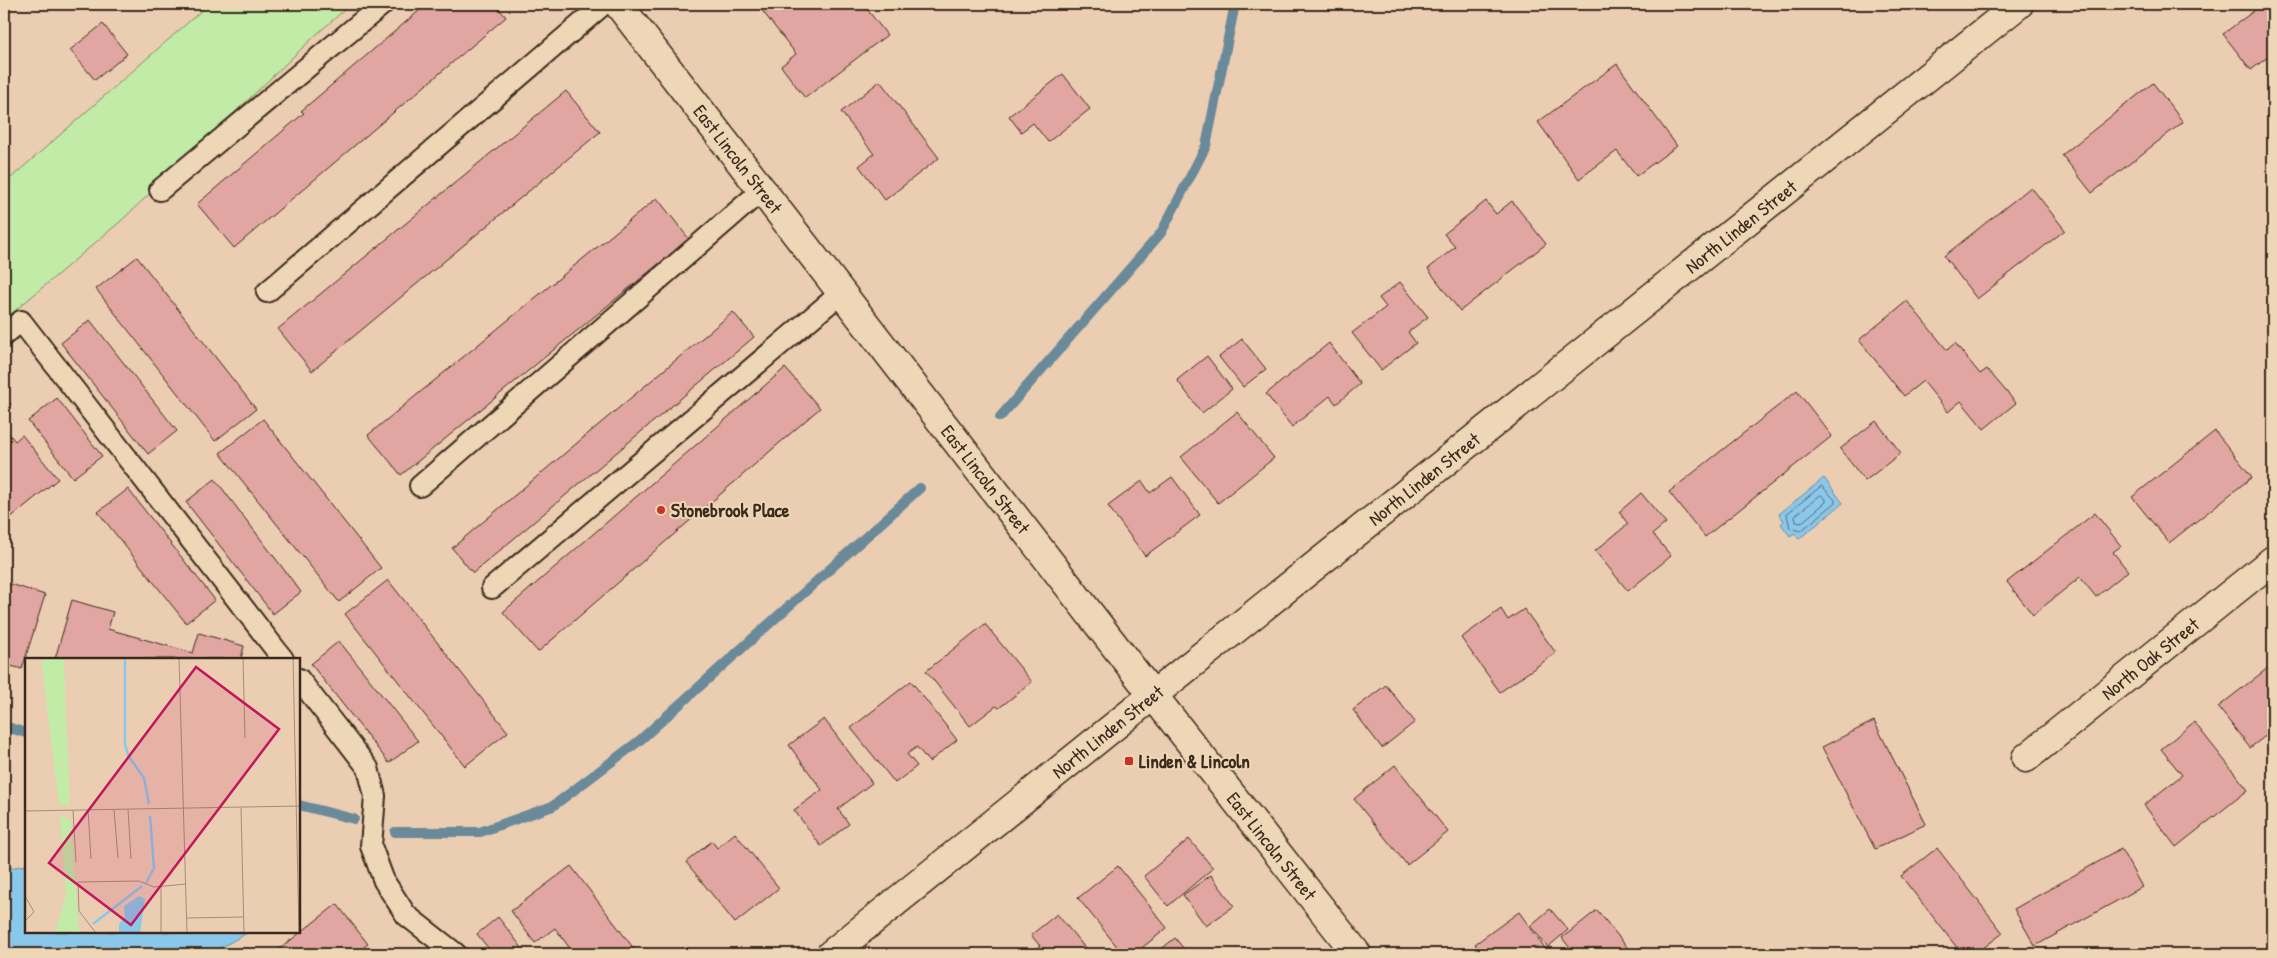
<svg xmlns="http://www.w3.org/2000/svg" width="2277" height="958" viewBox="0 0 2277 958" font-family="'Patrick Hand',sans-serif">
  <rect width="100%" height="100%" fill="#ebcdb2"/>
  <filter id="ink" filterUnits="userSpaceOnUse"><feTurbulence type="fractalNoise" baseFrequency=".02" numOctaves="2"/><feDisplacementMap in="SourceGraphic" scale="10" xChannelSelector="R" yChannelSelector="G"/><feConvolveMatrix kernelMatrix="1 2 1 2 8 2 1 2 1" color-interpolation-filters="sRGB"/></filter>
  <g filter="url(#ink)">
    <polygon fill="#c1eba7" stroke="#7e8a62" points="209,4 351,4 317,34 122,220 4,320 4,184"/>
    <g fill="#8ac8eb" stroke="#6a8999">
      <polygon points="1824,478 1843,503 1799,539 1794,533 1790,536 1781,524 1784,521 1779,514"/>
      <polygon points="4,864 10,868 26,865 26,932 249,932 209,954 4,954"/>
    </g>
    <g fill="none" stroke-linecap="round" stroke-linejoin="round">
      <g stroke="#5b6970" stroke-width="1">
        <polygon points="1822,486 1835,500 1835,503 1801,531 1790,528 1787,514"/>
        <polygon points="1821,495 1826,499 1826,502 1801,523 1796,522 1795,516"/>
      </g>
      <g stroke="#6a8999" stroke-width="10">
        <polyline points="1000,417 1161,233 1206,146 1235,4"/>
        <polyline points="4,726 26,733"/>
        <polyline points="299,805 354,819"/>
        <polyline points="395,832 480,832 553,806 639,741 920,488"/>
      </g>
    </g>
    <g fill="#e1a6a1" stroke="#3b2a1e">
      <polygon points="427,4 495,4 506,17 234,248 197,204 304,113 301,111"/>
      <polygon points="757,4 863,4 887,35 805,98 781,66 796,54"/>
      <polygon points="2263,4 2273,4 2273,53 2251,70 2223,34"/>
      <polygon points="103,24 127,54 95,80 70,50"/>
      <polygon points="1617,64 1677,146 1636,176 1617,151 1579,179 1538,122"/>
      <polygon points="1063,74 1090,109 1048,142 1033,123 1021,132 1009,116"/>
      <polygon points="880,81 939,158 885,200 859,166 874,154 841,112"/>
      <polygon points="2153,83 2183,122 2092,193 2062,155"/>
      <polygon points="566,91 600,132 312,371 278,329"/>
      <polygon points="2031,187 2065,230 1977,299 1944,256"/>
      <polygon points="657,198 689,239 401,475 368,435"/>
      <polygon points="1486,201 1496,214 1512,201 1546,244 1460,311 1428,269 1455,247 1444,234"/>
      <polygon points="137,257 256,409 215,441 96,289"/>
      <polygon points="1400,282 1428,317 1408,332 1416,343 1381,370 1352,333 1386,307 1379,298"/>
      <polygon points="1907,301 1947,350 1955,343 1980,374 1987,369 2016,403 1984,429 1961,401 1948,412 1923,381 1904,396 1859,340"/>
      <polygon points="733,312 754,337 473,573 452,548"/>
      <polygon points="90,320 177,431 148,454 61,343"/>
      <polygon points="1242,339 1266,369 1243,387 1219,357"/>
      <polygon points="1329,343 1360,384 1336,404 1330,396 1292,427 1266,394"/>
      <polygon points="1207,356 1232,389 1202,413 1177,380"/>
      <polygon points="785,368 820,408 538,652 503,612"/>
      <polygon points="1797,391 1832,436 1705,537 1669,492"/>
      <polygon points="4,395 11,404 4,409"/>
      <polygon points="57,398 102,456 73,478 28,421"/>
      <polygon points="1237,412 1274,458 1218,503 1181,457"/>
      <polygon points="263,419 381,568 339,602 220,453"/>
      <polygon points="1876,421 1901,453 1865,481 1840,449"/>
      <polygon points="4,428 15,441 22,435 58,479 4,523"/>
      <polygon points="2215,431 2252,477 2169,543 2132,497"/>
      <polygon points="1172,477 1200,515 1145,556 1108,506 1142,481 1150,493"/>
      <polygon points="215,479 301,592 273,614 186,502"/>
      <polygon points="128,489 215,600 186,623 98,512"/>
      <polygon points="1641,493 1666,523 1653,534 1671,556 1628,591 1595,551 1628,524 1619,512"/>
      <polygon points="2095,513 2121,546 2113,552 2128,571 2096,597 2080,577 2033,615 2007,582"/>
      <polygon points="388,580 508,732 465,766 345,614"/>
      <polygon points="4,582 45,595 22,669 4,664"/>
      <polygon points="72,600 113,612 108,629 193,653 199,633 244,646 241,659 55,659"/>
      <polygon points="1501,609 1508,620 1524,609 1556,653 1500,692 1461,638"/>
      <polygon points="985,624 1032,682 999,708 996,706 970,726 926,671"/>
      <polygon points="339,641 418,741 389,763 311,664"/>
      <polygon points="2273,664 2273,730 2250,748 2218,707"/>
      <polygon points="911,681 957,740 929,762 917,747 907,754 917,766 895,783 851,728"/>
      <polygon points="1386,685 1415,722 1382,748 1353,710"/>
      <polygon points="824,719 872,783 838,809 849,824 821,846 794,810 822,790 789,745"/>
      <polygon points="1874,721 1926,824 1875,849 1822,747"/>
      <polygon points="2194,722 2248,790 2176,847 2144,805 2182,775 2161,749"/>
      <polygon points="1395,765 1448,832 1407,865 1354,799"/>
      <polygon points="735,833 779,888 735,923 686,862 712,841 717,848"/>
      <polygon points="1189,839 1213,868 1168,906 1144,876"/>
      <polygon points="1937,848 2003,933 1975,954 1962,954 1901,876"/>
      <polygon points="2121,849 2142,887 2035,946 2014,909"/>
      <polygon points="571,866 638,954 574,954 555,928 535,943 511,911"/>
      <polygon points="1118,866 1167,928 1134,954 1123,954 1078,898"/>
      <polygon points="1211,875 1234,906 1206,926 1183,895"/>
      <polygon points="337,904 368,944 360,950 363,954 273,954"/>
      <polygon points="1550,909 1568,930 1548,947 1530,926"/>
      <polygon points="1597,910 1631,952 1628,954 1575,954 1562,938"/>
      <polygon points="1519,912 1549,954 1482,954 1475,944"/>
      <polygon points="1057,914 1090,954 1030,954 1040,946 1031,935"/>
      <polygon points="498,917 526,953 525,954 493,954 477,934"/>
      <polygon points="1175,938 1188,954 1155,954"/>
    </g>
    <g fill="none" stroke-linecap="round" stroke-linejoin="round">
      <defs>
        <g id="service">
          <polyline points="160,190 383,4"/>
          <polyline points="267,292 604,4"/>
          <polyline points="4,335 21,321 283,659"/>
          <polyline points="420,486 762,190"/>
          <polyline points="492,588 841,293"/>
          <polyline points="299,679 368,768 375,796 371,846 384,881 406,915 456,954"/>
        </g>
        <g id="minor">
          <path id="s1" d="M618,4L1152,694L1357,954"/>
          <path id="s2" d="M2026,758L2273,560"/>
        </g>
        <g id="secondary">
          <path id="s3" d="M831,954C1225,635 1623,322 2019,4"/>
        </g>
      </defs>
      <use href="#service" stroke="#3b2a1e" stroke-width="24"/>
      <use href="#minor" stroke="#3b2a1e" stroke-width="31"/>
      <use href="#secondary" stroke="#3b2a1e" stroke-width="31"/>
      <use href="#service" stroke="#eed7b6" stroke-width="20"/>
      <use href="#minor" stroke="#eed7b6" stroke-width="28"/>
      <use href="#secondary" stroke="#eed7b6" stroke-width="28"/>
    </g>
  </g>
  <g fill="#c8321e" stroke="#eed7b6" stroke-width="2">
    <circle cx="661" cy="510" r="5"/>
    <rect x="1124" y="756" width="10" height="10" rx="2.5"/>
  </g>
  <g text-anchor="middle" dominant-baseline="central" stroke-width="4" stroke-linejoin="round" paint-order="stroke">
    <g font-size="19" fill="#3b2a1e" stroke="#eed7b6">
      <text stroke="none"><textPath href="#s1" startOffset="196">East Lincoln Street</textPath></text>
      <text stroke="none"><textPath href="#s3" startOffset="1165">North Linden Street</textPath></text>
      <text stroke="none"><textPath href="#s3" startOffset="760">North Linden Street</textPath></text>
      <text stroke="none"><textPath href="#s1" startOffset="601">East Lincoln Street</textPath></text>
      <text stroke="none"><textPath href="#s2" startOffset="159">North Oak Street</textPath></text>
      <text stroke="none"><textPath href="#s3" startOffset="355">North Linden Street</textPath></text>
      <text stroke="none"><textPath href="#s1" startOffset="1066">East Lincoln Street</textPath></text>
    </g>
    <g font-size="19" font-weight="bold" fill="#3b2a1e" stroke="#eed7b6" text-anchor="start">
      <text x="671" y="510">Stonebrook Place</text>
      <text x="1139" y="761">Linden &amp; Lincoln</text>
    </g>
  </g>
  <g transform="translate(25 658)">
    <rect width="275" height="275" fill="#ebcdb2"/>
    <path d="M16,0H39L45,147H34ZM35,157L46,163L54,275H30L41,237Z" fill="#c1eba7"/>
    <path d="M114,238L120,241L115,275H94V266L100,259L99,248Z" fill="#8ac8eb"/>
    <path fill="none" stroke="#8ac8eb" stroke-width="2.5" d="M100,0V87L104,99L119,120L124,146M121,225L129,210L125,158M68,266L117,228"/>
    <path fill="none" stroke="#a58c77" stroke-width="1" d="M154,0L162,275M218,0L220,80M268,0L274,275M216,150L219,275M48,152L51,204M63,152L66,201M89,152L93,200M103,152L106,201M0,153L275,148M136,228V275M0,238L9,254L0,263M161,260L218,259M71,275L54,253L53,224L114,223L129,229L161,226"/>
    <path fill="#c2185b" fill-opacity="0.15" stroke="#c2185b" stroke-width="2.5" d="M171,9L254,71L106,267L24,205Z"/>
    <rect width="275" height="275" fill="none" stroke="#3b2a1e" stroke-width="2.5"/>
  </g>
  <rect width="2277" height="958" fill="none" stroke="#eed7b6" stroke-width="20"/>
  <rect x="10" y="10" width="2257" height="938" fill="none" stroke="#3b2a1e" stroke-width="2" filter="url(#ink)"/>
</svg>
